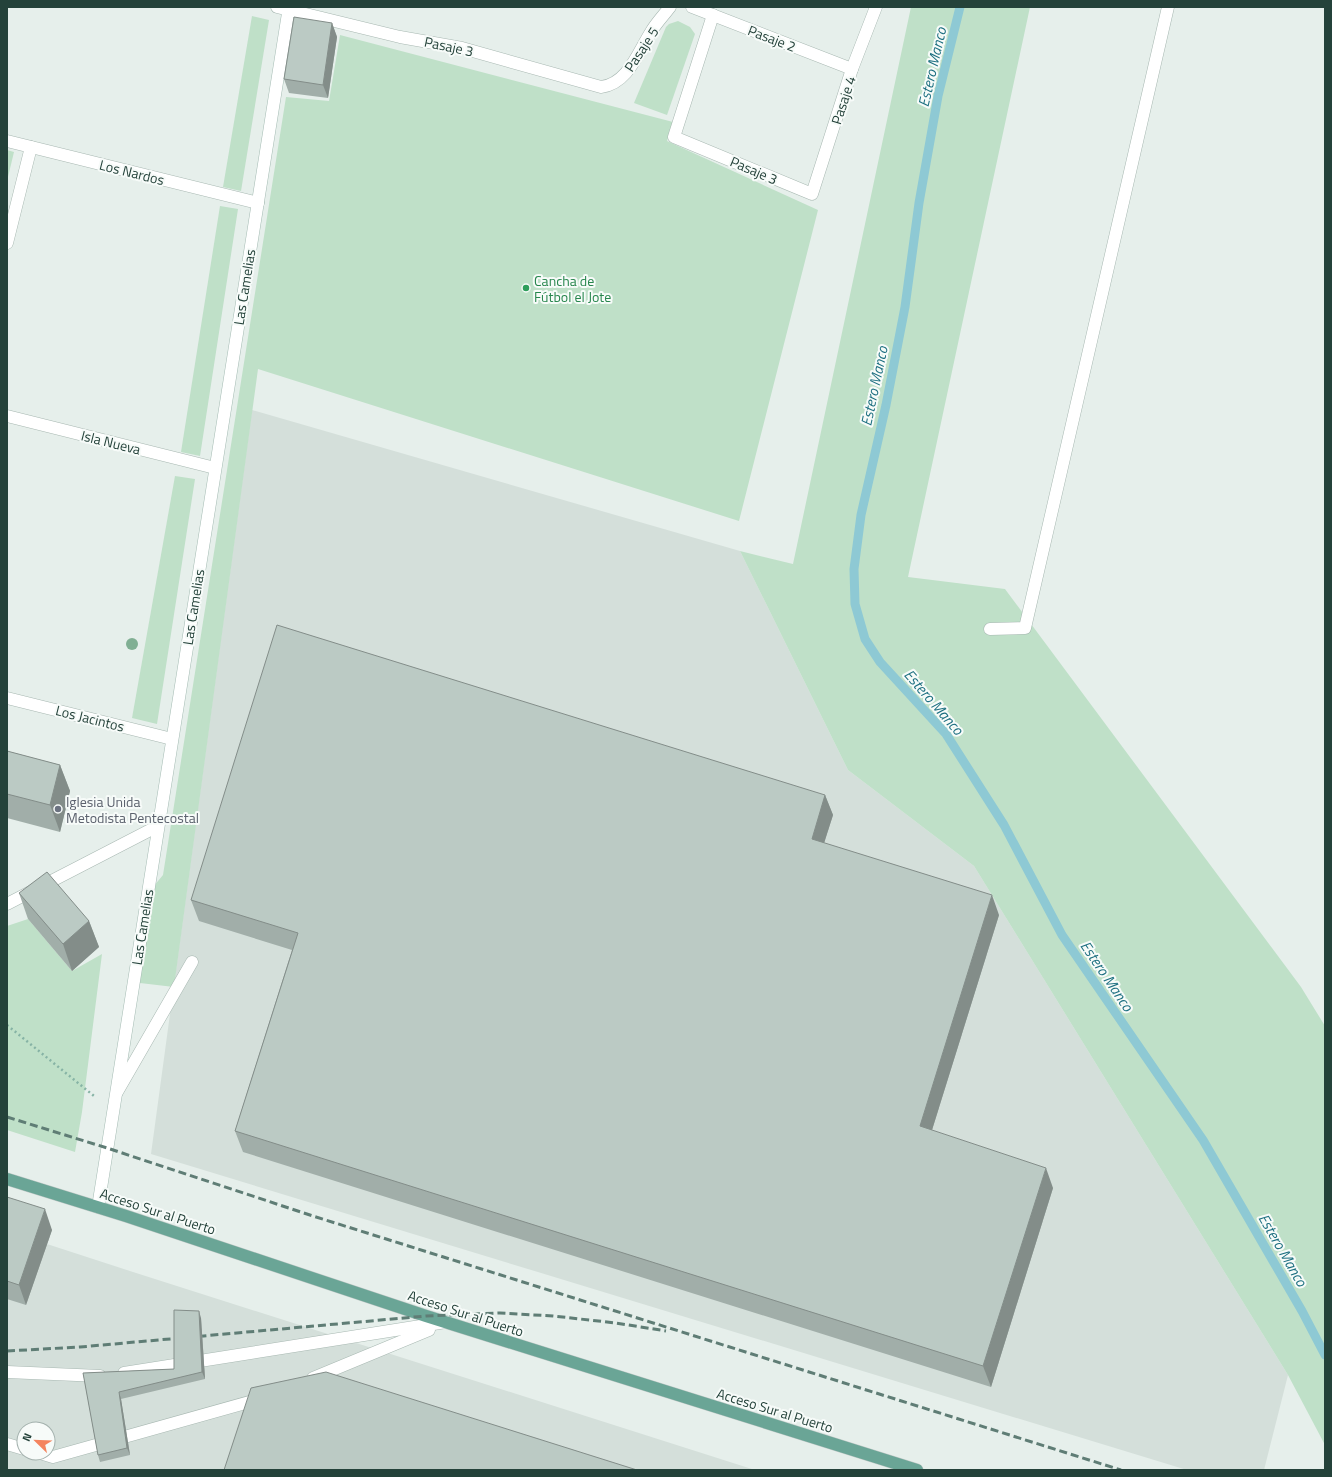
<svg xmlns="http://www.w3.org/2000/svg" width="1332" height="1477" viewBox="0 0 1332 1477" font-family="'Titillium Web',sans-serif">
  <rect width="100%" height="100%" fill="#e6efeb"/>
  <g fill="#d4dfda" fill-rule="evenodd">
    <polygon points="252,410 740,551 848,770 974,866 1288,1375 1264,1470 1187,1470 151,1154"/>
    <path d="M7,1231L133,1272L755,1470H7ZM24,1429H48V1453H24Z"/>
  </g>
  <g fill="#bfe0c8">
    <polygon points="911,7 1030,7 908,577 1005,589 1301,987 1325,1026 1325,1445 1288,1375 974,866 848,770 740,551 793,564"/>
    <polygon points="252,16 269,20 241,191 223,187"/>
    <polygon points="678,21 690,27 695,34 667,115 634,103 666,27 669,24"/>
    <polygon points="340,35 673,122 667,141 818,210 739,521 258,369 174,987 140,983 133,970 143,899 163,875 286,97 329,101"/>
    <polygon points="7,150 14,152 7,181"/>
    <polygon points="220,206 238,209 200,456 181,452"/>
    <polygon points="175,476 195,479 157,724 132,718"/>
    <polygon points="28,919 72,971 102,954 82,1112 75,1152 7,1130 7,926"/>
  </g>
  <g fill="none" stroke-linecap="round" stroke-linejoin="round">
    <polyline stroke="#8ec9d4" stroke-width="9" points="960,7 938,96 919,203 905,307 886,405 861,515 854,569 855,604 865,639 880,662 946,734 1004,825 1062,935 1203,1140 1302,1311 1325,1355"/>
    <defs>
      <g id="lane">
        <polyline points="990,629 1025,628 1168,7"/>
        <polyline points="117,1092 192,962"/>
        <polyline points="7,1372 100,1376"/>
        <polyline points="124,1373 446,1322"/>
        <polyline points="313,1378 429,1330"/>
        <polyline points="7,1444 24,1449"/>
        <polyline points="40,1453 53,1457 260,1399"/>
      </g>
      <g id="street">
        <path d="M277,7L400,37L462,48L601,87C628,84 638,52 651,32C656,23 664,15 670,7"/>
        <polyline points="692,7 852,69"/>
        <polyline points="713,15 674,137 812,194 852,69 876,7"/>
        <polyline points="7,141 258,203"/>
        <polyline points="7,243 31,147"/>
        <polyline points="7,416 215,468"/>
        <polyline points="7,698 172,739"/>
        <polyline points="7,904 158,826"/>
      </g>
      <polyline id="secondary" points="98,1207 289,7"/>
      <polyline id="primary" points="7,1179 126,1216 426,1316 917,1470"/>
    </defs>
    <use href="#lane" stroke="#a8b8b2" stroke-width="13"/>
    <use href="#street" stroke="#a8b8b2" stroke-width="13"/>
    <use href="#secondary" stroke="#a4bbb3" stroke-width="13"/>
    <use href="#primary" stroke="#c2cac8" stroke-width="13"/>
    <polyline stroke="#86b3a5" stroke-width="2.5" stroke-dasharray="2 3" stroke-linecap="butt" points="7,1025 94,1096"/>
    <use href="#lane" stroke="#fff" stroke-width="12"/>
    <use href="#street" stroke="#fff" stroke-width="12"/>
    <use href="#secondary" stroke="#fff" stroke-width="12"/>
    <use href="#primary" stroke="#6aa596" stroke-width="12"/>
    <g stroke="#5f7d75" stroke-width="3" stroke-dasharray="8 4" stroke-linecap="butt">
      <polyline points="7,1117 107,1148 313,1216 1121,1470"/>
      <polyline points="7,1351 80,1347 426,1316 500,1313 553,1316 616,1323 666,1331"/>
    </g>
  </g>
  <circle fill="#80af93" cx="132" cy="644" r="6"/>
  <g fill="#a1aea9">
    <polygon points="332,23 337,37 328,98 289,93 284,79"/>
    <polygon points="7,751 60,765 70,791 60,832 7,818"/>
    <polygon points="825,795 833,815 824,843 999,915 932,1130 1053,1188 991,1387 243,1152 235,1131 292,950 199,921 191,900"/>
    <polygon points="19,893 89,921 99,947 72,971 28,919"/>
    <polygon points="7,1197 52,1230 26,1305 7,1299"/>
    <polygon points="201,1318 205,1379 121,1399 130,1455 100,1462 98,1455 83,1373 174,1369"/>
  </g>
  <g fill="#838d89">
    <polygon points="332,23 337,37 328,98 323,85"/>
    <polygon points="60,765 70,791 60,832 50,805"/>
    <polygon points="825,795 833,815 819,859 812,839"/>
    <polygon points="992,895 999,915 927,1146 920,1126"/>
    <polygon points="89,921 99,947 72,971 63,944"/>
    <polygon points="1046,1168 1053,1188 991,1387 983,1366"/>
    <polygon points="45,1209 52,1230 26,1305 19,1285"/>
    <polygon points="199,1311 201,1318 205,1379 202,1372"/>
    <polygon points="119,1392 121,1399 130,1455 127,1448"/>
  </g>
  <g fill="#bbcac4" stroke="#838d89">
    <polygon points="294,17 332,23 323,85 284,79"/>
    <polygon points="277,625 825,795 812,839 992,895 920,1126 1046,1168 983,1366 235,1131 298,933 191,900"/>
    <polygon points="7,751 60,765 50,805 7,794"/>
    <polygon points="47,872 89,921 63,944 19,893"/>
    <polygon points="7,1197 45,1209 19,1285 7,1281"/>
    <polygon points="174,1310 199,1311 202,1372 119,1392 127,1448 98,1455 83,1373 174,1369"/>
    <polygon points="326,1372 637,1470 224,1470 251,1388"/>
  </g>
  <circle fill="#2e9e5b" stroke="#f7fbf9" stroke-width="1.5" cx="526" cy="288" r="4"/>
  <circle fill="#6b7280" stroke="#f7fbf9" stroke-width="1.5" cx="58" cy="809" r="4"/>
  <g text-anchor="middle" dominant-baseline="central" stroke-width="4" stroke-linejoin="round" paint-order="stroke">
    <g font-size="14" fill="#24423a" stroke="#f7fbf9">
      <text transform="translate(772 38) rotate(21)">Pasaje 2</text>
      <text transform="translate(449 46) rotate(12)">Pasaje 3</text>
      <text transform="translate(641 49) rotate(-57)">Pasaje 5</text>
      <text transform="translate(843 100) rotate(-72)">Pasaje 4</text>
      <text transform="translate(754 170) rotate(23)">Pasaje 3</text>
      <text transform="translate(132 172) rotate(14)">Los Nardos</text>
      <text transform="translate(244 287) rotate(-81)">Las Camelias</text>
      <text transform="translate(111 442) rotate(14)">Isla Nueva</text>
      <text transform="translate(193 607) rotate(-81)">Las Camelias</text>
      <text transform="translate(90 718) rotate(14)">Los Jacintos</text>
      <text transform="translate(142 927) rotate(-81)">Las Camelias</text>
      <text transform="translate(158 1211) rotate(18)">Acceso Sur al Puerto</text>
      <text transform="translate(466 1313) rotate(18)">Acceso Sur al Puerto</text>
      <text transform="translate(775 1410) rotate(17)">Acceso Sur al Puerto</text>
    </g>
    <g font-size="14" fill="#27864d" stroke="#f7fbf9" text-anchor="start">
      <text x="534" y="280">Cancha de<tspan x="534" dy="16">Fútbol el Jote</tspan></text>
    </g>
    <g font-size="14" fill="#5b616d" stroke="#f7fbf9" text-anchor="start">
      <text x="66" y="801">Iglesia Unida<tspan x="66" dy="16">Metodista Pentecostal</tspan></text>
    </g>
    <g font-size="15" font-style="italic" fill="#1c6f80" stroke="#f7fbf9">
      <text transform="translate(932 67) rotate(-77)">Estero Manco</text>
      <text transform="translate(874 386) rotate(-78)">Estero Manco</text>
      <text transform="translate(934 702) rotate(49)">Estero Manco</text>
      <text transform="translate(1107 976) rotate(56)">Estero Manco</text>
      <text transform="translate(1283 1250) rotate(60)">Estero Manco</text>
    </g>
  </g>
  <rect width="1332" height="1477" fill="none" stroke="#24423a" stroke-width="16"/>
  <g transform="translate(36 1441) rotate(293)"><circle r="19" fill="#f7fbf9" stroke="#a3b1ad"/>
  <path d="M0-3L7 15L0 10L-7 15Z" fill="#f4845f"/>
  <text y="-6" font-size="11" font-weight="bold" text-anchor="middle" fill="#24423a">N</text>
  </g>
</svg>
